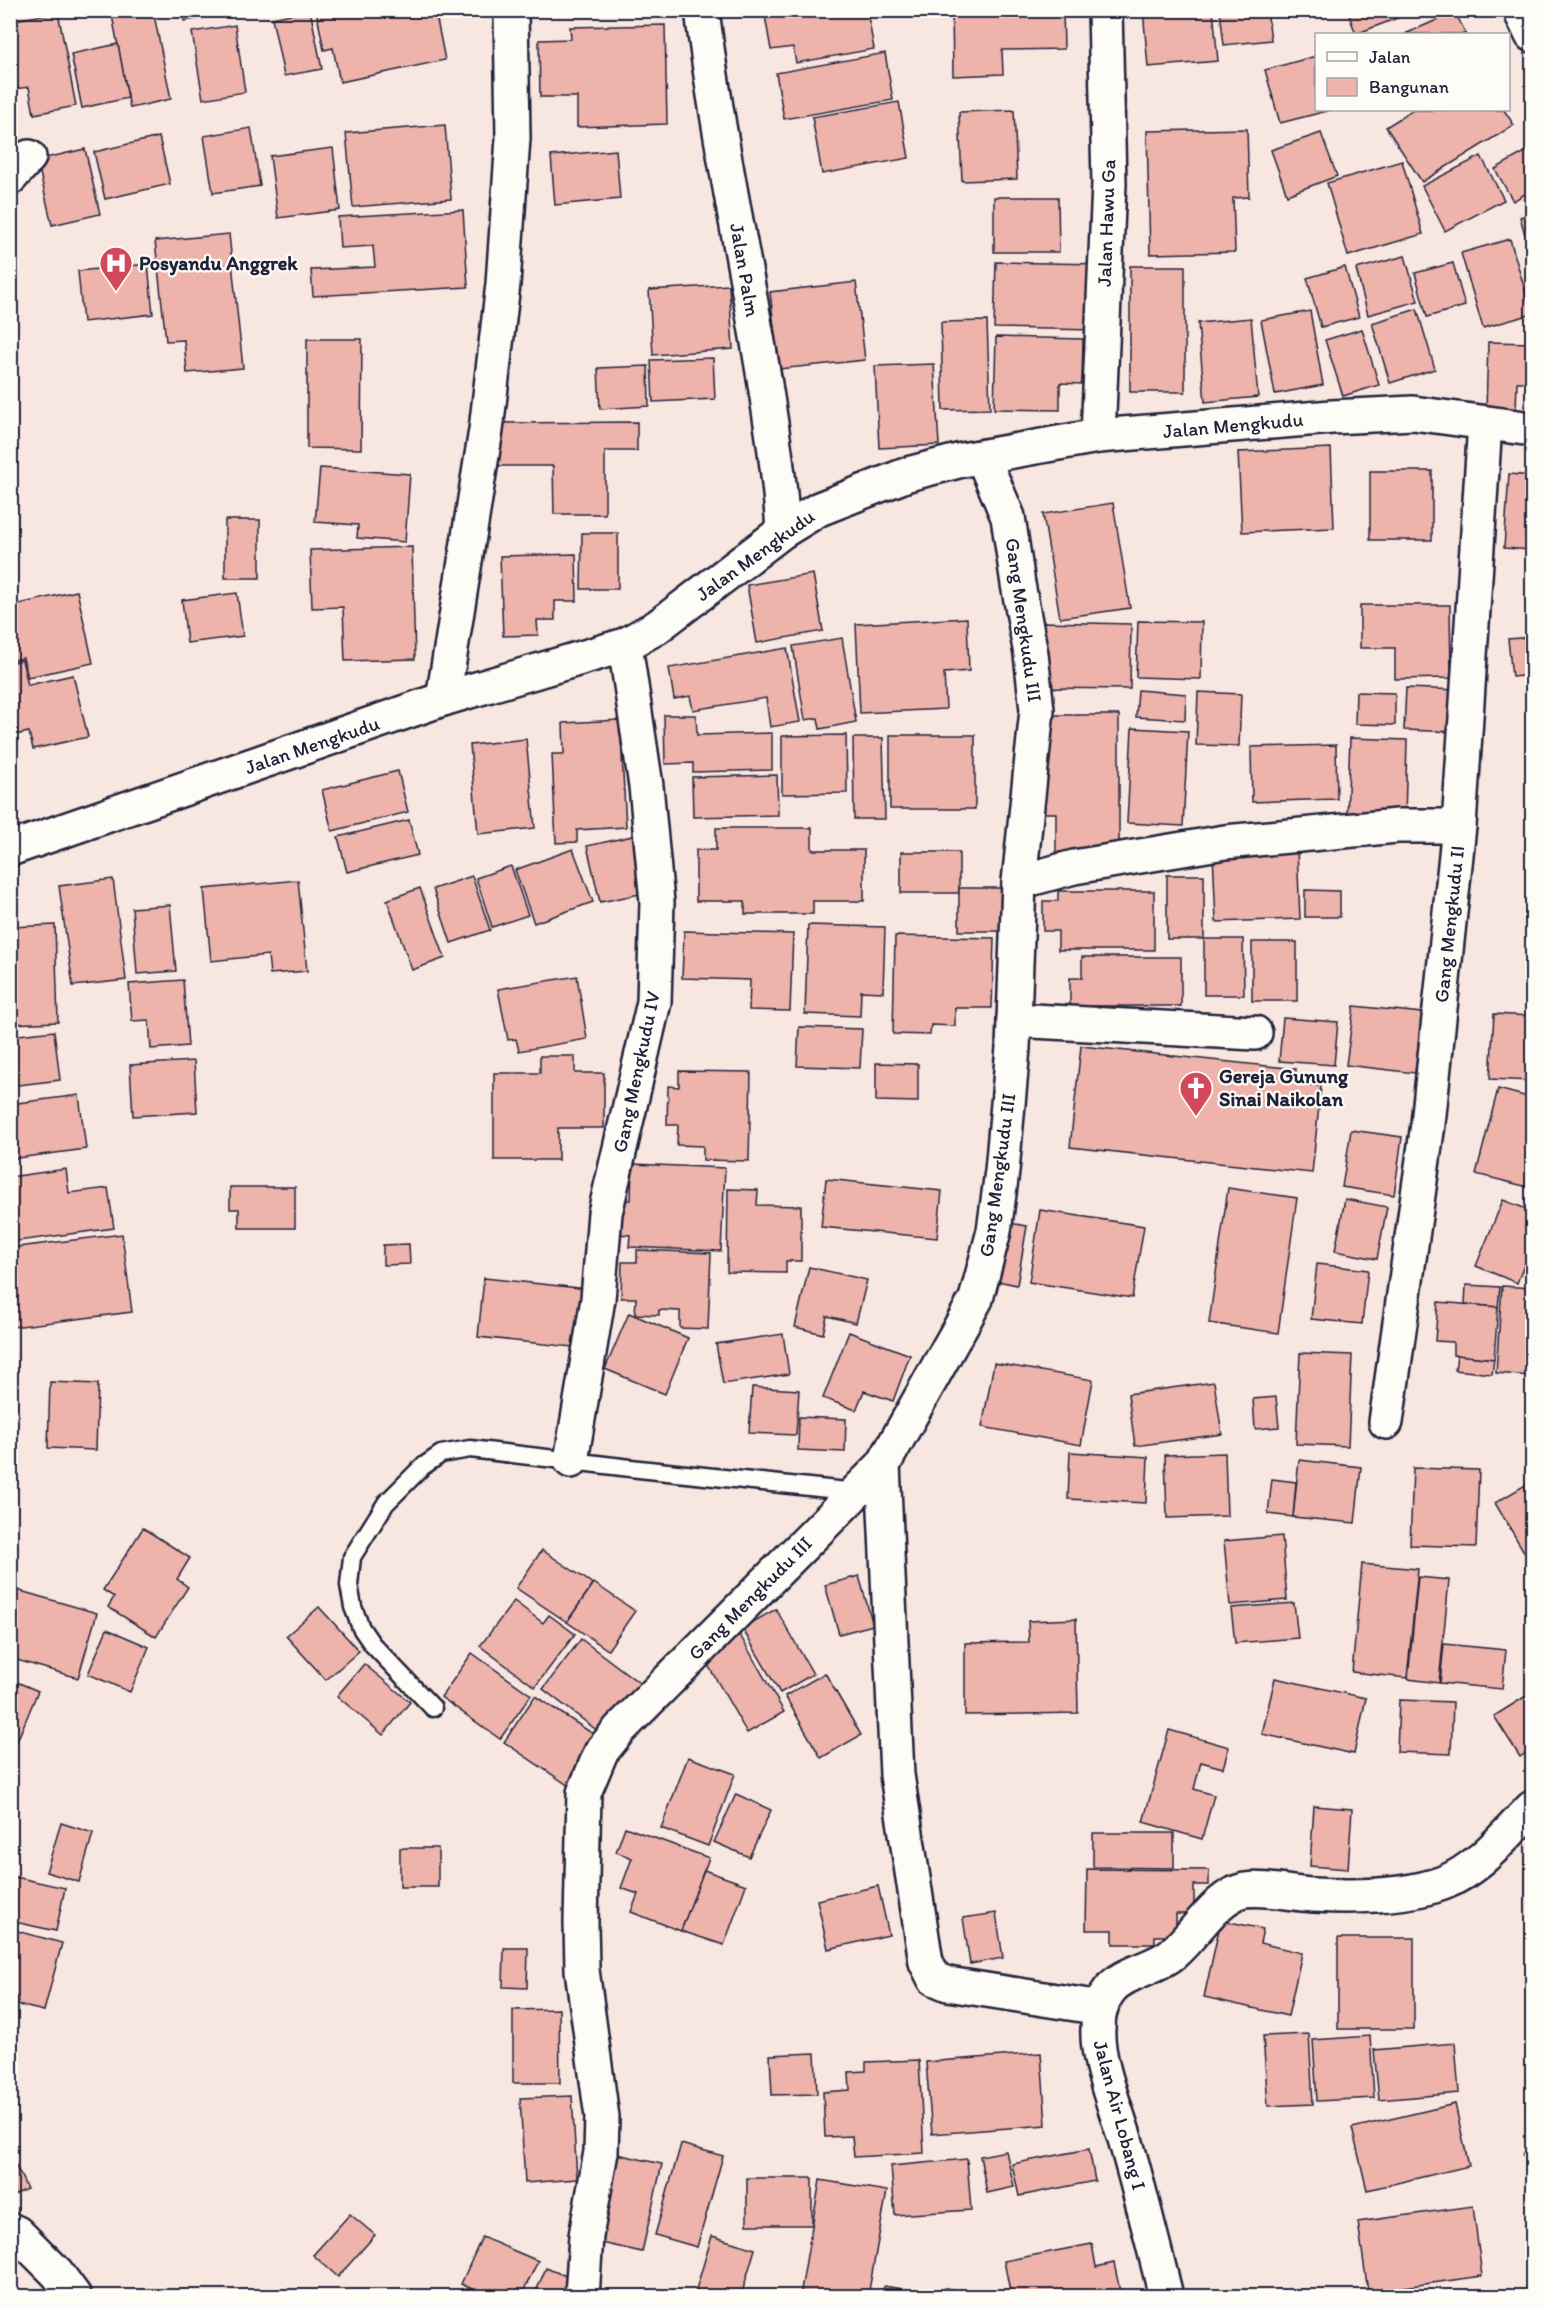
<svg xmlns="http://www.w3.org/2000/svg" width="1543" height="2307" viewBox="0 0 1543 2307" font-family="Itim,sans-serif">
  <rect width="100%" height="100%" fill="#f8e6e0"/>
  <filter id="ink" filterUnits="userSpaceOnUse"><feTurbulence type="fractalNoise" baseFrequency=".0167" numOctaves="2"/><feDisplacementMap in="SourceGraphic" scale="12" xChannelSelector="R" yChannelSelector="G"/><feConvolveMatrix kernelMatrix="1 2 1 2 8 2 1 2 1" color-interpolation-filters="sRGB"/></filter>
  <g filter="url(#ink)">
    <g fill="#eeb3ab" stroke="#22223b" stroke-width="1.5">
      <polygon points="111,10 153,10 171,99 130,108"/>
      <polygon points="182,10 232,10 233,13 184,21"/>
      <polygon points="310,10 322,69 284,76 272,18"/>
      <polygon points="316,10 435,10 445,60 340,82 333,48 324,50"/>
      <polygon points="764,10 867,10 874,49 796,63 793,47 771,50"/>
      <polygon points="952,10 1063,10 1064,49 1002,50 1003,74 953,76"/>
      <polygon points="1143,10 1213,10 1218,61 1148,67"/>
      <polygon points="1220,10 1267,10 1271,40 1224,45"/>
      <polygon points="1347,10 1418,10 1356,34"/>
      <polygon points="58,12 76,106 34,114 29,87 15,89 10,65 10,21"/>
      <polygon points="1455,12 1466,34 1405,34"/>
      <polygon points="235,25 245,92 203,99 192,32"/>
      <polygon points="665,25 667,124 577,127 577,97 540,97 539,40 571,39 570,27"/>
      <polygon points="118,44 128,98 82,108 71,54"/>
      <polygon points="885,53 893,100 784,119 776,73"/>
      <polygon points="1316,56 1316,110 1331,110 1280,123 1265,70"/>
      <polygon points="899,102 909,158 822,174 812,117"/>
      <polygon points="1014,110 1017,179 962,181 959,112"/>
      <polygon points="1413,110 1504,110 1514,125 1422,182 1386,127"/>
      <polygon points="445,125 451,199 353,207 346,133"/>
      <polygon points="251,128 260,186 213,193 204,136"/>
      <polygon points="1247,129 1249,197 1233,198 1235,252 1150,254 1147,131"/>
      <polygon points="1321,133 1337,176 1287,195 1271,150"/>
      <polygon points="159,137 170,184 105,199 94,152"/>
      <polygon points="333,148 340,210 278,218 270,156"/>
      <polygon points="1532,148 1532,190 1513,201 1495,169"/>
      <polygon points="85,149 100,214 52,225 37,160"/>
      <polygon points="616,150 620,199 555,205 551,156"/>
      <polygon points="1481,156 1504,200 1445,231 1422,186"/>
      <polygon points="1402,161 1423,234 1348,256 1327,183"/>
      <polygon points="994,197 1058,197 1059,252 994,252"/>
      <polygon points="463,210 468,287 313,296 311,270 375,267 373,246 340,248 338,217"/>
      <polygon points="1532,213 1532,251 1530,252 1520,217"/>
      <polygon points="229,234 243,368 187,373 184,340 166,341 155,241"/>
      <polygon points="1510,239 1532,314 1483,328 1461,253"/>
      <polygon points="1405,256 1418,301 1368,315 1356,269"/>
      <polygon points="996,262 1098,264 1097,330 994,328"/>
      <polygon points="1453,263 1465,306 1427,317 1415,273"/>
      <polygon points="148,264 153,314 83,322 78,271"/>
      <rect x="1130" y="266" width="55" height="126"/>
      <polygon points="1345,267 1359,317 1321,327 1307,278"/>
      <polygon points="856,282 865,360 779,369 770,292"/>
      <polygon points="729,285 733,349 653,355 649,290"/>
      <polygon points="1417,309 1435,369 1390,383 1372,323"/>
      <polygon points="1310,311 1323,385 1275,394 1261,320"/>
      <polygon points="1251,318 1258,397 1205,402 1198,323"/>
      <polygon points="987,321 990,409 943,410 941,322"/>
      <polygon points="1362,329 1379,385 1343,396 1325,340"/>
      <polygon points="996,337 1083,339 1082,384 1060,383 1060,410 994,409"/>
      <polygon points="307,339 362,339 361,449 307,448"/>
      <polygon points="1488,342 1532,343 1532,382 1517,382 1516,411 1486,410"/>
      <polygon points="713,358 715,399 653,402 651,360"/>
      <polygon points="934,364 939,445 879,448 875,366"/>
      <polygon points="648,366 649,406 600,409 598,368"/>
      <polygon points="637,422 637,451 605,451 605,514 554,514 553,466 499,466 499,423"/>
      <polygon points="1331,448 1334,528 1242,532 1238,452"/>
      <polygon points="320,468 410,474 405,542 357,538 358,525 315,522"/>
      <rect x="1370" y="471" width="62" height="69"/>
      <polygon points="1509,474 1532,476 1532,550 1504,548"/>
      <polygon points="1113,503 1130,608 1060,618 1043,514"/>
      <rect x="225" y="520" width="35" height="58"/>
      <polygon points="582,533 618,533 618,589 581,589"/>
      <polygon points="412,547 415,659 345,661 343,607 312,608 310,550"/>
      <polygon points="576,554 577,601 555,601 555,620 537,620 538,635 503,636 500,556"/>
      <polygon points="813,574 823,631 757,643 747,585"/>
      <polygon points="77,591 93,663 28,677 23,658 10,661 10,606"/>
      <polygon points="237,593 243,636 187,643 182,600"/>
      <polygon points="1360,605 1450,605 1451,678 1395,679 1395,648 1360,648"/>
      <polygon points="967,618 969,671 944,673 946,709 860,713 856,624"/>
      <polygon points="1138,621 1202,622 1201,679 1136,677"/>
      <polygon points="1043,622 1131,624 1130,689 1042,688"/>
      <polygon points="1532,637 1532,675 1512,677 1508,639"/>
      <polygon points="842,638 856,722 820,729 818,718 805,720 793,646"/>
      <polygon points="787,648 800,722 770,727 766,698 693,710 690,696 674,699 669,668"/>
      <polygon points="22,660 28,685 73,675 88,737 33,749 29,732 10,736 10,663"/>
      <polygon points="1406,688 1460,690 1458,732 1404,730"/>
      <polygon points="1138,690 1186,694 1185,720 1136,717"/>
      <polygon points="1198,692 1241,694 1239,746 1196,745"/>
      <polygon points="1356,692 1395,693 1395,725 1355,724"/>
      <polygon points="664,715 696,715 697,735 772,733 772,770 693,772 693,763 665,764"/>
      <polygon points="1048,715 1119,715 1119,852 1056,852 1056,813 1037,813"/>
      <polygon points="620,720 626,827 577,830 577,842 556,843 552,754 564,754 563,723"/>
      <polygon points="1132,728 1188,731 1183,826 1127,823"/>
      <polygon points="846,735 847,793 782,794 782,736"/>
      <rect x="890" y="735" width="85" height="74"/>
      <polygon points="853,738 883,738 885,819 854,819"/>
      <polygon points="1350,738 1407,740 1405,820 1347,818"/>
      <polygon points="526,739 535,828 478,834 470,745"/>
      <polygon points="1336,745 1337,799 1252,802 1251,747"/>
      <polygon points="398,771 408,812 332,831 322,790"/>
      <polygon points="777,775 778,815 693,817 692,777"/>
      <polygon points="409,820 418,855 347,872 338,837"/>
      <polygon points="716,828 812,828 812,850 864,850 864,901 813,901 813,914 745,914 745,901 696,901 696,850 716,850"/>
      <polygon points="637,835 650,892 600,902 587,846"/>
      <polygon points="573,849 593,902 534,923 515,870"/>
      <polygon points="1297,849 1300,919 1216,922 1213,853"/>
      <rect x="901" y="852" width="58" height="41"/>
      <polygon points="511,866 528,915 492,927 476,878"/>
      <rect x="1167" y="875" width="37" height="64"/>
      <polygon points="472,876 490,930 451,943 433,889"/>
      <polygon points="113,879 126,980 73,986 59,886"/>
      <polygon points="298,880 307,971 270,974 268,955 211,961 204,889"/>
      <polygon points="420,888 445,958 412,970 387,900"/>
      <rect x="959" y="888" width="45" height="43"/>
      <polygon points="1305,890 1340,891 1340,917 1305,917"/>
      <polygon points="1058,891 1154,891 1154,950 1058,950 1058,931 1043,931 1043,901 1058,901"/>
      <polygon points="170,905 176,971 137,974 132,908"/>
      <polygon points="55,925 58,1022 10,1024 10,927"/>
      <polygon points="808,925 885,927 883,992 861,991 860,1016 805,1014"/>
      <polygon points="684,931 793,934 790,1011 749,1010 750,980 682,978"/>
      <polygon points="895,936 994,938 992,1008 955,1008 955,1026 931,1025 930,1035 893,1034"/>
      <polygon points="1204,939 1243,939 1244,995 1204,995"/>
      <rect x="1252" y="942" width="45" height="59"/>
      <polygon points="1082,957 1181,957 1181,1006 1070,1006 1070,978 1082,978"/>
      <polygon points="577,976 587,1039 519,1051 516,1039 508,1040 498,989"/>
      <polygon points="183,980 188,1046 151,1049 149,1020 132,1021 129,984"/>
      <polygon points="1354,1006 1422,1013 1415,1073 1346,1065"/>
      <polygon points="1494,1014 1532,1016 1532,1081 1490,1079"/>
      <polygon points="1283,1018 1338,1022 1334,1065 1279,1061"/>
      <polygon points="799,1027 862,1029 860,1068 797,1066"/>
      <polygon points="54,1031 60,1080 10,1086 10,1036"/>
      <polygon points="1081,1046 1296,1069 1295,1083 1321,1086 1312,1173 1070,1147"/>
      <polygon points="540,1056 575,1056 575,1073 604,1073 604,1128 558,1128 558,1160 494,1160 494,1073 540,1073"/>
      <polygon points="194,1061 197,1112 133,1116 130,1065"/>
      <polygon points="876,1063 918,1064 918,1102 876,1101"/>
      <polygon points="679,1071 751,1072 749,1161 703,1160 703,1146 677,1145 678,1125 667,1125 668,1086 679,1087"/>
      <polygon points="1498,1089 1532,1098 1532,1188 1476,1174"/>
      <polygon points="79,1095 86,1149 10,1159 10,1104"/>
      <polygon points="1351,1130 1402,1137 1394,1195 1342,1187"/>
      <polygon points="632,1164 725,1168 721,1251 629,1247 630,1235 617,1234 618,1200 631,1200"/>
      <polygon points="66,1169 69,1193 108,1188 114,1228 11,1242 10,1177"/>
      <polygon points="826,1179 942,1191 937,1238 821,1227"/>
      <polygon points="230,1187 295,1187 295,1228 239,1228 239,1209 230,1209"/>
      <polygon points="1228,1188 1297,1198 1278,1333 1209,1323"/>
      <polygon points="728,1189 758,1190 757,1205 801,1206 801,1261 786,1261 786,1273 727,1272"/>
      <polygon points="1345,1199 1387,1207 1377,1259 1335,1251"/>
      <polygon points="1503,1200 1532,1211 1532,1245 1517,1283 1476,1266"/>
      <polygon points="1040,1210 1144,1226 1132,1298 1029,1282"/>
      <polygon points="999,1221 1027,1226 1017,1285 988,1279"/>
      <polygon points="122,1234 132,1312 13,1327 10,1306 10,1248"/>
      <polygon points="409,1244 410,1264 383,1265 383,1245"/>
      <polygon points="637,1250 711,1253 708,1329 680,1328 680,1311 659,1310 659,1315 635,1314 636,1298 621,1298 622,1262 637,1262"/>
      <polygon points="1317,1264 1368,1270 1362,1324 1311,1319"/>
      <polygon points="809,1267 867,1280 856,1323 827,1316 823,1334 795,1327"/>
      <polygon points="484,1278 588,1289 582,1348 478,1337"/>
      <polygon points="1466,1285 1500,1287 1498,1307 1465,1304"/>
      <polygon points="1502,1286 1532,1288 1531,1376 1496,1373"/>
      <polygon points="1438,1302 1498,1307 1494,1359 1453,1355 1453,1342 1435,1341"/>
      <polygon points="629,1313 688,1338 665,1394 605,1369"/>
      <polygon points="849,1332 910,1355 893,1401 864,1391 856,1410 823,1398"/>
      <polygon points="783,1334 789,1374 723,1384 716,1344"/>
      <polygon points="1300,1353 1352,1355 1348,1446 1296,1444"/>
      <polygon points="1457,1355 1494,1359 1492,1374 1455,1370"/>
      <polygon points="994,1363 1093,1380 1081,1445 982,1427"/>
      <polygon points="50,1382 98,1384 96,1450 48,1448"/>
      <polygon points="1214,1382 1222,1434 1135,1446 1128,1394"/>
      <polygon points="752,1387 799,1390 796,1435 749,1433"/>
      <polygon points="1276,1397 1279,1427 1255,1429 1253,1399"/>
      <polygon points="799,1417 846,1419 845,1452 798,1450"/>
      <polygon points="1070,1452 1148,1457 1146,1503 1068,1499"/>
      <polygon points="1225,1453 1227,1516 1167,1518 1165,1455"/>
      <polygon points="1299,1460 1361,1467 1355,1523 1293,1517"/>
      <polygon points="1413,1468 1479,1470 1476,1547 1410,1545"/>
      <polygon points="1272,1479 1296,1482 1293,1517 1268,1514"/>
      <polygon points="1532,1481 1532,1565 1495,1503"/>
      <polygon points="143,1528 190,1558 177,1579 188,1587 156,1637 108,1607 114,1597 103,1590"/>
      <polygon points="1282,1536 1287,1600 1230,1605 1224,1541"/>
      <polygon points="542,1550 593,1584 567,1622 516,1588"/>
      <polygon points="1362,1564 1418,1569 1407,1678 1352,1672"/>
      <polygon points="859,1576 873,1625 839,1634 825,1585"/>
      <polygon points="1418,1577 1449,1580 1439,1683 1408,1679"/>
      <polygon points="594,1583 635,1611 608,1650 567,1622"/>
      <polygon points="10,1588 97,1613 78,1678 10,1658"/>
      <polygon points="514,1601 543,1623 549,1615 575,1634 535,1687 480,1646"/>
      <polygon points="1294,1603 1298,1638 1235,1643 1231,1608"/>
      <polygon points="319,1607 359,1651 326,1680 286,1636"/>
      <polygon points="776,1609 813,1674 780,1693 742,1628"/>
      <polygon points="1076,1619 1078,1713 965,1715 965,1643 1029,1642 1028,1621"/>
      <polygon points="107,1629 149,1647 130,1692 88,1674"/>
      <polygon points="737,1630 784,1712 747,1733 700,1651"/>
      <polygon points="581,1639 646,1688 607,1738 543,1689"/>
      <polygon points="1444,1644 1506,1650 1502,1689 1440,1683"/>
      <polygon points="472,1653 531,1695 500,1739 441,1697"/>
      <polygon points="364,1664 410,1702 383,1735 337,1696"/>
      <polygon points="825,1673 861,1735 821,1758 785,1696"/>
      <polygon points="1275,1678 1366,1698 1354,1754 1262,1734"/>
      <polygon points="10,1679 38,1691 15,1746 10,1744"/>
      <polygon points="1531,1693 1532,1696 1532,1749 1520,1757 1494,1716"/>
      <polygon points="535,1696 607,1743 575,1790 504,1742"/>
      <polygon points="1399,1700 1453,1702 1451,1754 1397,1752"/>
      <polygon points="1169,1730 1229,1747 1223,1768 1201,1762 1194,1789 1214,1795 1202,1839 1143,1822"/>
      <polygon points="688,1757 735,1774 708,1846 661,1828"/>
      <polygon points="736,1794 771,1810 749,1857 714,1842"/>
      <polygon points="1314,1806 1352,1809 1348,1869 1310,1866"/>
      <polygon points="61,1823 93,1833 79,1882 46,1872"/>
      <polygon points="625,1827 709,1858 681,1931 631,1912 638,1894 621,1888 632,1858 616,1852"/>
      <polygon points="1093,1833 1174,1833 1174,1868 1093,1867"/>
      <rect x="400" y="1848" width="38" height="39"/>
      <polygon points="1087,1869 1209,1870 1209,1885 1194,1885 1194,1914 1176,1914 1176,1936 1155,1936 1155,1944 1113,1944 1113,1930 1086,1930"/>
      <polygon points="704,1870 746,1885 724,1945 681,1931"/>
      <polygon points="11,1876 65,1888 56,1931 10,1921"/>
      <polygon points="878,1886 889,1935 828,1949 817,1900"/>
      <polygon points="996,1913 1003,1958 970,1964 963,1918"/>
      <polygon points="1221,1920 1263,1929 1260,1943 1302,1953 1288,2016 1204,1997"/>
      <polygon points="10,1929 62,1943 44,2011 10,2003"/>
      <rect x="1338" y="1938" width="76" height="91"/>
      <polygon points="504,1948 528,1948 527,1988 503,1987"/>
      <polygon points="559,2009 560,2083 513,2083 513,2010"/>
      <polygon points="1309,2034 1313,2104 1268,2106 1263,2036"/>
      <polygon points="1370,2036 1374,2098 1317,2101 1313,2040"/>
      <polygon points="1455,2043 1459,2093 1379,2100 1374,2050"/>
      <polygon points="815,2053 817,2094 772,2095 770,2055"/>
      <polygon points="1041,2053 1046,2125 932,2134 926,2062"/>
      <polygon points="919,2060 924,2153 854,2157 852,2136 825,2137 823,2092 850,2090 849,2072 866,2071 866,2062"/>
      <polygon points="572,2096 577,2179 525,2183 520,2098"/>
      <polygon points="1455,2104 1469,2166 1367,2190 1352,2128"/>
      <polygon points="1532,2143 1532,2163 1523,2155"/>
      <polygon points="681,2144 723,2156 697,2247 655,2235"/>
      <polygon points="1089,2149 1095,2181 1019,2196 1012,2164"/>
      <polygon points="1006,2151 1014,2187 987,2193 980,2156"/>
      <polygon points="10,2153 27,2189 10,2197"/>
      <polygon points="617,2154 662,2164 642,2252 597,2242"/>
      <polygon points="967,2159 971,2210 895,2215 891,2166"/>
      <rect x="747" y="2178" width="65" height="47"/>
      <polygon points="820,2180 887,2191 868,2296 800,2296"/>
      <polygon points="1473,2206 1482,2276 1368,2292 1358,2222"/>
      <polygon points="350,2214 375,2235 338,2277 313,2255"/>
      <polygon points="712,2236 755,2249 741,2296 694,2296"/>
      <polygon points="482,2237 538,2261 521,2296 489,2296 461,2284"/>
      <polygon points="1092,2244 1096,2267 1114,2263 1121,2296 1011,2296 1004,2261"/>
      <polygon points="546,2268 586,2284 581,2296 534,2296"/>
      <polygon points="884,2286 944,2296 945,2288 980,2295 979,2296 882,2296"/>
    </g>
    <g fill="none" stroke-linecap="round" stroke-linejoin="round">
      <defs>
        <polyline id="lane" points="433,1708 372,1644 361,1628 353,1607 349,1585 352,1557 386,1503 422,1467 441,1454 470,1449 639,1469 856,1492"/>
        <g id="street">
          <path d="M702,10C717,134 744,255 764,378C772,429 780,479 783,531"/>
          <polyline points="1520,10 1532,35"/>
          <polyline points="10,178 29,157"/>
          <polyline points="1098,436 1109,184 1105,10"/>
          <polyline points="443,699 486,430 503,284 513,138 511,10"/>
          <polyline points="1019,882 1074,867 1225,842 1397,826 1459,826"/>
          <polyline points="1014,1020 1255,1033"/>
          <polyline points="1386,1422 1428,1124 1459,826 1485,423"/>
          <polyline points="571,1461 598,1299 605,1213 654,1002 657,902 646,786 625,645"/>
          <polyline points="883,1465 897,1775 926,1962 934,1978 948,1984 1101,2008"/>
          <polyline points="582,2296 586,2236 601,2152 602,2117 582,1970 581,1922 584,1793 601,1752 619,1730 883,1465 976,1299 994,1231 1002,1171 1013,1048 1019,882 1037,710 1031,654 1018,584 1008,517 983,458"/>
          <path d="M1166,2296C1153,2244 1140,2191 1125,2139C1116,2109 1096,2059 1098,2029C1098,2016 1101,2001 1109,1991C1121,1973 1153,1969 1171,1955C1194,1937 1215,1896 1245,1890C1267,1887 1291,1894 1313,1895C1353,1897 1405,1897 1443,1883C1479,1869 1506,1834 1532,1808"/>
        </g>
        <g id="secondary">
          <polyline points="10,849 443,699 625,645 657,627 783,531 819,509 908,474 962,460 1098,436 1332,417 1413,413 1532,429"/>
          <polyline points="10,2230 17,2233 57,2273 74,2296"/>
        </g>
      </defs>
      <use href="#lane" stroke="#22223b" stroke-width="21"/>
      <use href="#street" stroke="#22223b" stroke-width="38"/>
      <use href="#secondary" stroke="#22223b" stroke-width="38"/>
      <use href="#lane" stroke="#fdfcf7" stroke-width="16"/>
      <use href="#street" stroke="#fdfcf7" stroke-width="33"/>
      <use href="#secondary" stroke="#fdfcf7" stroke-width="33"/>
    </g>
  </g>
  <defs>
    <symbol id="hospital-pin" viewBox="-11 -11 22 30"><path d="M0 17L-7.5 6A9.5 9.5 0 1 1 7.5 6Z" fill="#d1495b" stroke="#fdfcf7"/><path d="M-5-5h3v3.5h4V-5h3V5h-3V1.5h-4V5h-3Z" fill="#fff"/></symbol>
    <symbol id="church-pin" viewBox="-11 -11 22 30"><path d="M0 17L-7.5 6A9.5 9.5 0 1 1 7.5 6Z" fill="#d1495b" stroke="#fdfcf7"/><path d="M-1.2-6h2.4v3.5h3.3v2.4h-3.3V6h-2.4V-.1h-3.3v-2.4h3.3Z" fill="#fff"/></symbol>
  </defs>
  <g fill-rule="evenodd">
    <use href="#hospital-pin" x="97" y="244" width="38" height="52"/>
    <use href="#church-pin" x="1177" y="1069" width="38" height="52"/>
  </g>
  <g text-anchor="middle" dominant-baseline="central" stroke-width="4.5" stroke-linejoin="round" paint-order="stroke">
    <g font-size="20" fill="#22223b" stroke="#fdfcf7">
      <text transform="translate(1106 223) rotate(-88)">Jalan Hawu Ga</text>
      <text transform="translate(745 270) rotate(80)">Jalan Palm</text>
      <text transform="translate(1233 425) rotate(-5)">Jalan Mengkudu</text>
      <text transform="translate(755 555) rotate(-36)">Jalan Mengkudu</text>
      <text transform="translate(1024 620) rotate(82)">Gang Mengkudu III</text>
      <text transform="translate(312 745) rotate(-19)">Jalan Mengkudu</text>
      <text transform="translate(1449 924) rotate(-84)">Gang Mengkudu II</text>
      <text transform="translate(636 1072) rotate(-78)">Gang Mengkudu IV</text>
      <text transform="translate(997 1175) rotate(-82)">Gang Mengkudu III</text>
      <text transform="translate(750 1598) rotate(-45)">Gang Mengkudu III</text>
      <text transform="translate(1120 2115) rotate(75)">Jalan Air Lobang I</text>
    </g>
    <g font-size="20" font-weight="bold" fill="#22223b" stroke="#fdfcf7" text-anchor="start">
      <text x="139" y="263">Posyandu Anggrek</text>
      <text x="1219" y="1076">Gereja Gunung<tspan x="1219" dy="23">Sinai Naikolan</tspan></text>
    </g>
  </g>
  <rect width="1543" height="2307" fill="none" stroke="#fdfcf7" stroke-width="36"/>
  <rect x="18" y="18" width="1507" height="2271" fill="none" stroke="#22223b" stroke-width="2" filter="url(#ink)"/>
  <rect x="1315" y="33" width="195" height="78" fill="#fdfcf7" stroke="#a5a5ac" stroke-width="1.5"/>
  <rect x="1327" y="52" width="30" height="9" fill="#fdfcf7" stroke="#a5a5ac" stroke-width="1.5"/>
  <text x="1369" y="63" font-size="18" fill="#22223b">Jalan</text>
  <rect x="1327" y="78" width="30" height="18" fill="#eeb3ab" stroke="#a5a5ac" stroke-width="1.5"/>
  <text x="1369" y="93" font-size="18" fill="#22223b">Bangunan</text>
</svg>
